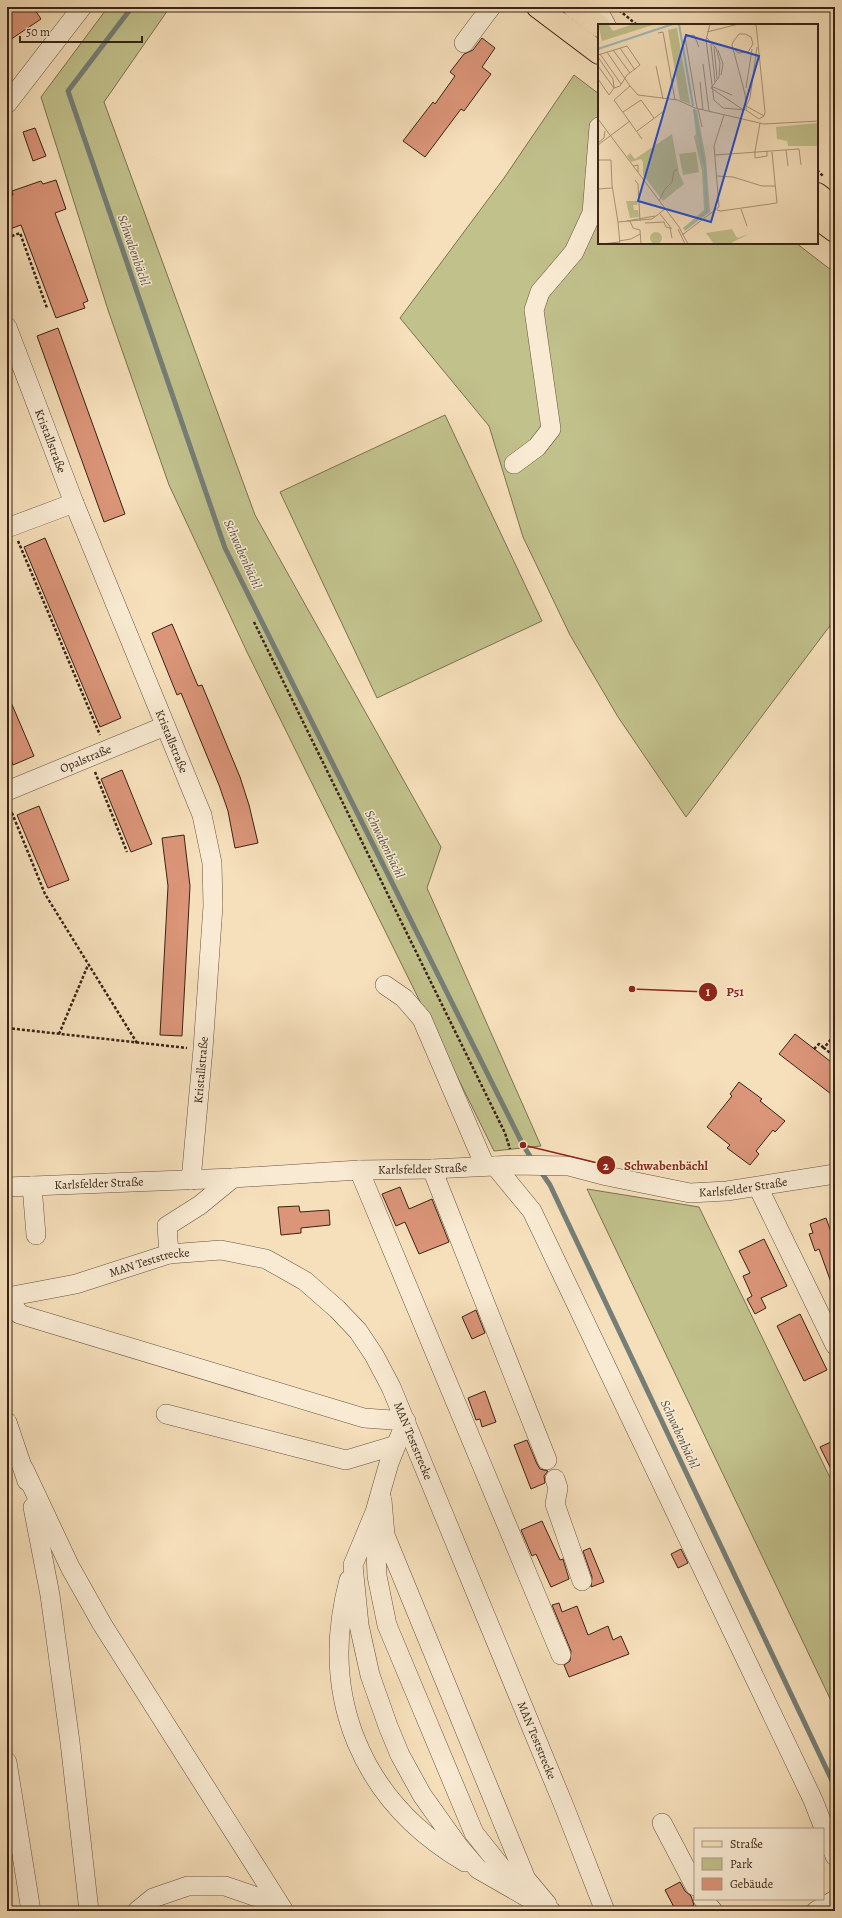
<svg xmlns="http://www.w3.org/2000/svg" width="842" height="1918" viewBox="0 0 842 1918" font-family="Alegreya,serif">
  <rect width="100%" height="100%" fill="#f6e0bb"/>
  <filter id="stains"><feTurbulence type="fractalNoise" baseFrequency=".005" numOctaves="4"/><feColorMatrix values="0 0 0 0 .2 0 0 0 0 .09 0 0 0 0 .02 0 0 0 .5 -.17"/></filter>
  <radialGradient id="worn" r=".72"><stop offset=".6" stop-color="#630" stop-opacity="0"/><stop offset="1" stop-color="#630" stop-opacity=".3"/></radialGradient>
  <g fill="#c1c18c" stroke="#7c7251">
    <polygon points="108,7 170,7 104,102 255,515 441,847 427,888 541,1146 494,1151 247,652 169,485 108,310 41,97"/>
    <polygon points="574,75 599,94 599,243 796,243 835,273 835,619 686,817 618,717 570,635 523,537 489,426 400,318 504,178"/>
    <polygon points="445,415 542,621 377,698 280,492"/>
    <polygon points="587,1189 699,1207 835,1488 835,1709"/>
  </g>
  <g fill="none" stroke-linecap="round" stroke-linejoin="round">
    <g stroke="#757e77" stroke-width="5">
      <polyline points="132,7 68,91 225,548 523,1145 533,1161"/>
      <polyline points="539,1169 550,1185 835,1787"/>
    </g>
  </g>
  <g fill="#db9579" stroke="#382316">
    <polygon points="7,7 33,7 41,19 7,42"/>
    <polygon points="482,38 495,48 482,67 491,74 464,111 461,109 425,157 403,141 433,102 435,104 455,76 450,72 464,54 473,50"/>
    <polygon points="35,128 46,156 33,161 23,132"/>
    <polygon points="56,180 66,209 55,213 88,301 83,303 85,308 56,318 21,225 7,230 7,197 13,195 12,191 41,181 43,184"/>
    <polygon points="58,328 125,514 104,522 37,336"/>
    <polygon points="45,538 121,718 100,727 24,547"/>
    <polygon points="172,624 198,686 202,685 240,777 249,805 258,843 235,848 228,811 219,785 181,693 177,695 152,633"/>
    <polygon points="7,693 34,756 13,765 7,750"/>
    <polygon points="122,770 152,844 131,852 101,779"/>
    <polygon points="39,806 69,880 48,888 17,815"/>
    <polygon points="184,835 190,886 182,1036 160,1035 168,886 162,838"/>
    <polygon points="795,1034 835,1065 835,1097 779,1054"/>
    <polygon points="739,1082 762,1099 760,1101 785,1121 775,1132 773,1130 756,1151 759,1154 750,1165 727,1148 730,1145 707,1127 732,1096 730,1094"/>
    <polygon points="400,1187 409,1209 432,1199 449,1242 419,1254 405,1222 396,1226 382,1194"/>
    <polygon points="299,1206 300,1212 329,1210 330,1225 301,1228 301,1233 281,1235 278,1207"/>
    <polygon points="826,1218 835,1243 835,1288 833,1288 819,1249 815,1251 809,1234 813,1233 810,1224"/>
    <polygon points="764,1239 787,1286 761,1298 766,1308 755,1314 747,1299 752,1296 743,1276 750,1273 739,1251"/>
    <polygon points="476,1310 485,1333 472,1339 462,1317"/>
    <polygon points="800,1314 827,1370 804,1381 777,1326"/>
    <polygon points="485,1391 496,1422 482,1427 480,1419 476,1420 468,1398"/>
    <polygon points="527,1440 537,1464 540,1469 548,1471 544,1476 545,1483 531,1489 514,1445"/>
    <polygon points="835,1440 835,1477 820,1447"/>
    <polygon points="542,1521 560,1560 563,1559 569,1579 551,1587 536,1554 532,1556 521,1530"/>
    <polygon points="590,1548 604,1582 591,1587 592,1577 583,1551"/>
    <polygon points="681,1549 688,1563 678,1568 671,1554"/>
    <polygon points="559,1603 562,1612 577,1606 588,1635 608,1626 613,1640 621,1636 629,1654 569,1677 564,1665 570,1661 571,1651 552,1605"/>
    <polygon points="680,1882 685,1891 691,1896 694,1905 683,1911 676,1911 665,1890"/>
  </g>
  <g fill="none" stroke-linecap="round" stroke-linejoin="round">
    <defs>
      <g id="minor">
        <polyline points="596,7 606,25"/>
        <polyline points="464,43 491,7"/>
        <polyline points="7,104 82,7"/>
        <path id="s1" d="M7,327L74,503L202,815L212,863L213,906L203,1049L191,1180"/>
        <polyline points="514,464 537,447 551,429 534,310 540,292 574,252 592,213 599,127"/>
        <polyline points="7,528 74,503"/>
        <path id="s2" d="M7,791L165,726"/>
        <polyline points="385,985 404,998 422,1019 485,1166"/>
        <polyline points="495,1166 532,1211 813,1800 835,1856"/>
        <polyline points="432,1169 547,1460"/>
        <polyline points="359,1170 561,1655"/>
        <polyline points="32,1186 36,1235"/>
        <path id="s3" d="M7,1187L233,1178L359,1170L432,1169L514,1165L569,1166L607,1176L690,1193L727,1191L835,1174"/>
        <polyline points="758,1187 835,1345"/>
        <polyline points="169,1254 167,1226 200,1205 233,1178"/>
        <path id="s4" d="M7,1297L76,1284L169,1254L221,1250L266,1259L305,1281L337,1309L358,1331L374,1355L391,1387L564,1806L605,1911"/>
        <polyline points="9,1297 19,1314 364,1418 406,1421 389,1463 375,1512 353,1565 359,1625 370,1675 388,1726 400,1755 422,1795 459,1847 478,1869 551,1911"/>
        <polyline points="166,1414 346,1460 396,1445"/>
        <polyline points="7,1422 27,1481"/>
        <polyline points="24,1469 70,1567 102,1624 284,1911"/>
        <polyline points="555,1479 558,1488 555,1504 582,1581"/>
        <polyline points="382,1500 385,1535 526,1879 547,1904"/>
        <polyline points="33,1507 50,1595 70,1742 89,1911"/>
        <polyline points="375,1524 377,1576 387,1625 474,1833 517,1887"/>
        <path d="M349,1580C318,1696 361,1801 465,1862"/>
        <polyline points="7,1762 31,1911"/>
        <polyline points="662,1823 695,1886"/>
        <polyline points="703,1899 713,1911"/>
        <polyline points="137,1911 153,1898 188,1886 225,1886 260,1898 278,1911"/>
        <polyline points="816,1911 835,1900"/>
      </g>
      <g id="major">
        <polyline points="538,7 599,53"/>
        <polyline points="574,7 599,26"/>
        <polyline points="817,194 835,208"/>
        <polyline points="817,218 835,231"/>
      </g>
    </defs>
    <use href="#minor" stroke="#68523f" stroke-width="20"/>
    <use href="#major" stroke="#382316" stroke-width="24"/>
    <g stroke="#382316" stroke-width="2.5" stroke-dasharray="3 2" stroke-linecap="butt">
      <polyline points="619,10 637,25"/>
      <polyline points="817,170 823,176"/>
      <polyline points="7,238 20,233 47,308"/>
      <polyline points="18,541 100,735"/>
      <polyline points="254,622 505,1133 510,1149"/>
      <polyline points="95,772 127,852"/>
      <polyline points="10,808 45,894 137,1043"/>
      <polyline points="7,1028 187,1048"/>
      <polyline points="59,1034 88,965"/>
      <polyline points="835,1038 832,1038 824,1048 835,1057"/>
      <polyline points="814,1049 819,1044 824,1048"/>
    </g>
    <use href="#minor" stroke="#f9ebd3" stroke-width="19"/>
    <use href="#major" stroke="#f6e0bb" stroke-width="22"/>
  </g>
  <g text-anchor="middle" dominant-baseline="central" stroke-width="3" stroke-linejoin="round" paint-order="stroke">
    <g font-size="12" fill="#382316" stroke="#f9ebd3">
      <text stroke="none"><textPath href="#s1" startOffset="122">Kristallstraße</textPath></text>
      <text stroke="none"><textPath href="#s1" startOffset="446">Kristallstraße</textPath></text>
      <text stroke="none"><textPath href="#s2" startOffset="85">Opalstraße</textPath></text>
      <text transform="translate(201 1070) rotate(-85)">Kristallstraße</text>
      <text stroke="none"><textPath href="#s3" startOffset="416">Karlsfelder Straße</textPath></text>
      <text stroke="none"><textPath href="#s3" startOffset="92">Karlsfelder Straße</textPath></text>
      <text stroke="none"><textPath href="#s3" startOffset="740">Karlsfelder Straße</textPath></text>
      <text stroke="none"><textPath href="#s4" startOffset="147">MAN Teststrecke</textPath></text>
      <text stroke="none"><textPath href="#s4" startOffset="507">MAN Teststrecke</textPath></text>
      <text stroke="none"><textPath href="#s4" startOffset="831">MAN Teststrecke</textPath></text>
    </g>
    <g font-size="13" font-style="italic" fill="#575146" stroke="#f9ebd3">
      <text transform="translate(134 250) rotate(71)">Schwabenbächl</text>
      <text transform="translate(243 554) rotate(66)">Schwabenbächl</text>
      <text transform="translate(385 844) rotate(64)">Schwabenbächl</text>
      <text transform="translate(680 1434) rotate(65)">Schwabenbächl</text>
    </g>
  </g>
  <g transform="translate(598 24)">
    <rect width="220" height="220" fill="#f6e0bb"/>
    <path d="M0,0H10L15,7L35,0H58L4,17ZM79,4L92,80L82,76L70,6ZM95,85L99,86L108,135L112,188L87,207L85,204L106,186L104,147L96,113L98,110ZM220,99V122H190L189,117L179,115L178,103ZM74,110L81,149L86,160L65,177L45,151V138L43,135L33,138L29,132L32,129L37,135ZM98,128L101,148L85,151L81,130ZM28,177H40L39,181H35L36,186H40L41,193L32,194ZM134,205L139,214L151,210L131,220H116L108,209ZM52 214a6 6 0 1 1 12 0a6 6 0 1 1-12 0Z" fill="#c1c18c"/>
    <path fill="none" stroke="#9ebbb7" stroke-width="2" d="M81,0L95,82M0,25L75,0M86,205L109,188L107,145L96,85"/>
    <path fill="none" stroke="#aa9479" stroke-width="1" d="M112,0L108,16L116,76L125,84L148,86L161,95L166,92L167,88L158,0M109,8L141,0M60,9L65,8L77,76M109,14L118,24L122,39L121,53L113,64L144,85M113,20L117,58M116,23L119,55M22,24L37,46M136,24L140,29L150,28L155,20L153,13L147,10H141L135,18L134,21L147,70M15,26L32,49M120,26L125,40L123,51M9,28L32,62M2,30L23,60M0,31L29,22L42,41L29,51L22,62L16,64L0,42M0,33L15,55L16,64L11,71L0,55M105,40L111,87M58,42L65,75M102,58L105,86M115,63L134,71M148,64L154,25M147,69L148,86M148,82L152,74L159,23M148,82L166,92M99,84L87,13L96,11L101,23M100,85L104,103M25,88L43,76L56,94M0,95L81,203L90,220M39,107L66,87M44,115L16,76L32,62L40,71L80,76L97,84L166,100L220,97M0,119L6,114L7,107M0,121L32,97M188,126L190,142M157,127L162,99M157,127V134L169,132V127M117,131L201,125L203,141M0,136H13L14,161L20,198M35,142L40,141V148M119,152L135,153L164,162H177M37,156L40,160L42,197M0,165L14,164M61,177L67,165L74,158L76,147L80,145M143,185L149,202M119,186L123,187L179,179L174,128M62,190L74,205M29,197L57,192M32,197L35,204L42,206L43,220M47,199L66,198L68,203L72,204L74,214M80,205L87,220M84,211L121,183L116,122L126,91M21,217L33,215L42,210M4,220L21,218M22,220L20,198L54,195L67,185"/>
    <path fill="#1d4ed8" fill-opacity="0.15" stroke="#1d4ed8" stroke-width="2" d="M88,11L161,32L113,198L40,177Z"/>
    <rect width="220" height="220" fill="none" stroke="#382316" stroke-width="2"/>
  </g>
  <path fill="none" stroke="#8f2418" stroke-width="1.5" d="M632 989L708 992M523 1145L606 1165"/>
  <g fill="#8f2418" stroke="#f9ebd3" stroke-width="1.5">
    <circle cx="632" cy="989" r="4"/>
    <circle cx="523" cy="1145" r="4"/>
    <circle cx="708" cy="992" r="10"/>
    <circle cx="606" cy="1165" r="10"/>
  </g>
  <g font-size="12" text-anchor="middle" font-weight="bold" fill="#fff">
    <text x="708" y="996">1</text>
    <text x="606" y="1170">2</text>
  </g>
  <g font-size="13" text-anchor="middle" font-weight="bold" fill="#8f2418" stroke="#f9ebd3" stroke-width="3" stroke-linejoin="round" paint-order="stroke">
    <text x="735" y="996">P51</text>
    <text x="666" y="1170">Schwabenbächl</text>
  </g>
  <rect width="842" height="1918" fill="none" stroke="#f6e0bb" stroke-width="24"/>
  <rect x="8" y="8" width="826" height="1902" fill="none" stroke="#382316" stroke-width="2"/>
  <rect x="12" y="12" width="818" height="1894" fill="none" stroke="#382316"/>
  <rect x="694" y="1828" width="130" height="72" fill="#f9ebd3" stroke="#ac9b87"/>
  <rect x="702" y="1841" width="20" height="6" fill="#f6e0bb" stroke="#ac9b87"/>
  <text x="730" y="1848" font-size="12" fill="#382316">Straße</text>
  <rect x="702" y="1858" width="20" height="12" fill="#c1c18c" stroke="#ac9b87"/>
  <text x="730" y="1868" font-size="12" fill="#382316">Park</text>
  <rect x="702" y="1878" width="20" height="12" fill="#db9579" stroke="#ac9b87"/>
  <text x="730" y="1888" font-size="12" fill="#382316">Gebäude</text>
  <path d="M20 36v6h122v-6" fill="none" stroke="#382316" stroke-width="2"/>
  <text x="26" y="36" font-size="12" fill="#382316" stroke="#f9ebd3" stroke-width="3" paint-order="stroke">50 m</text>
  <rect width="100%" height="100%" filter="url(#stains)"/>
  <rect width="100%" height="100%" fill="url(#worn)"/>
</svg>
